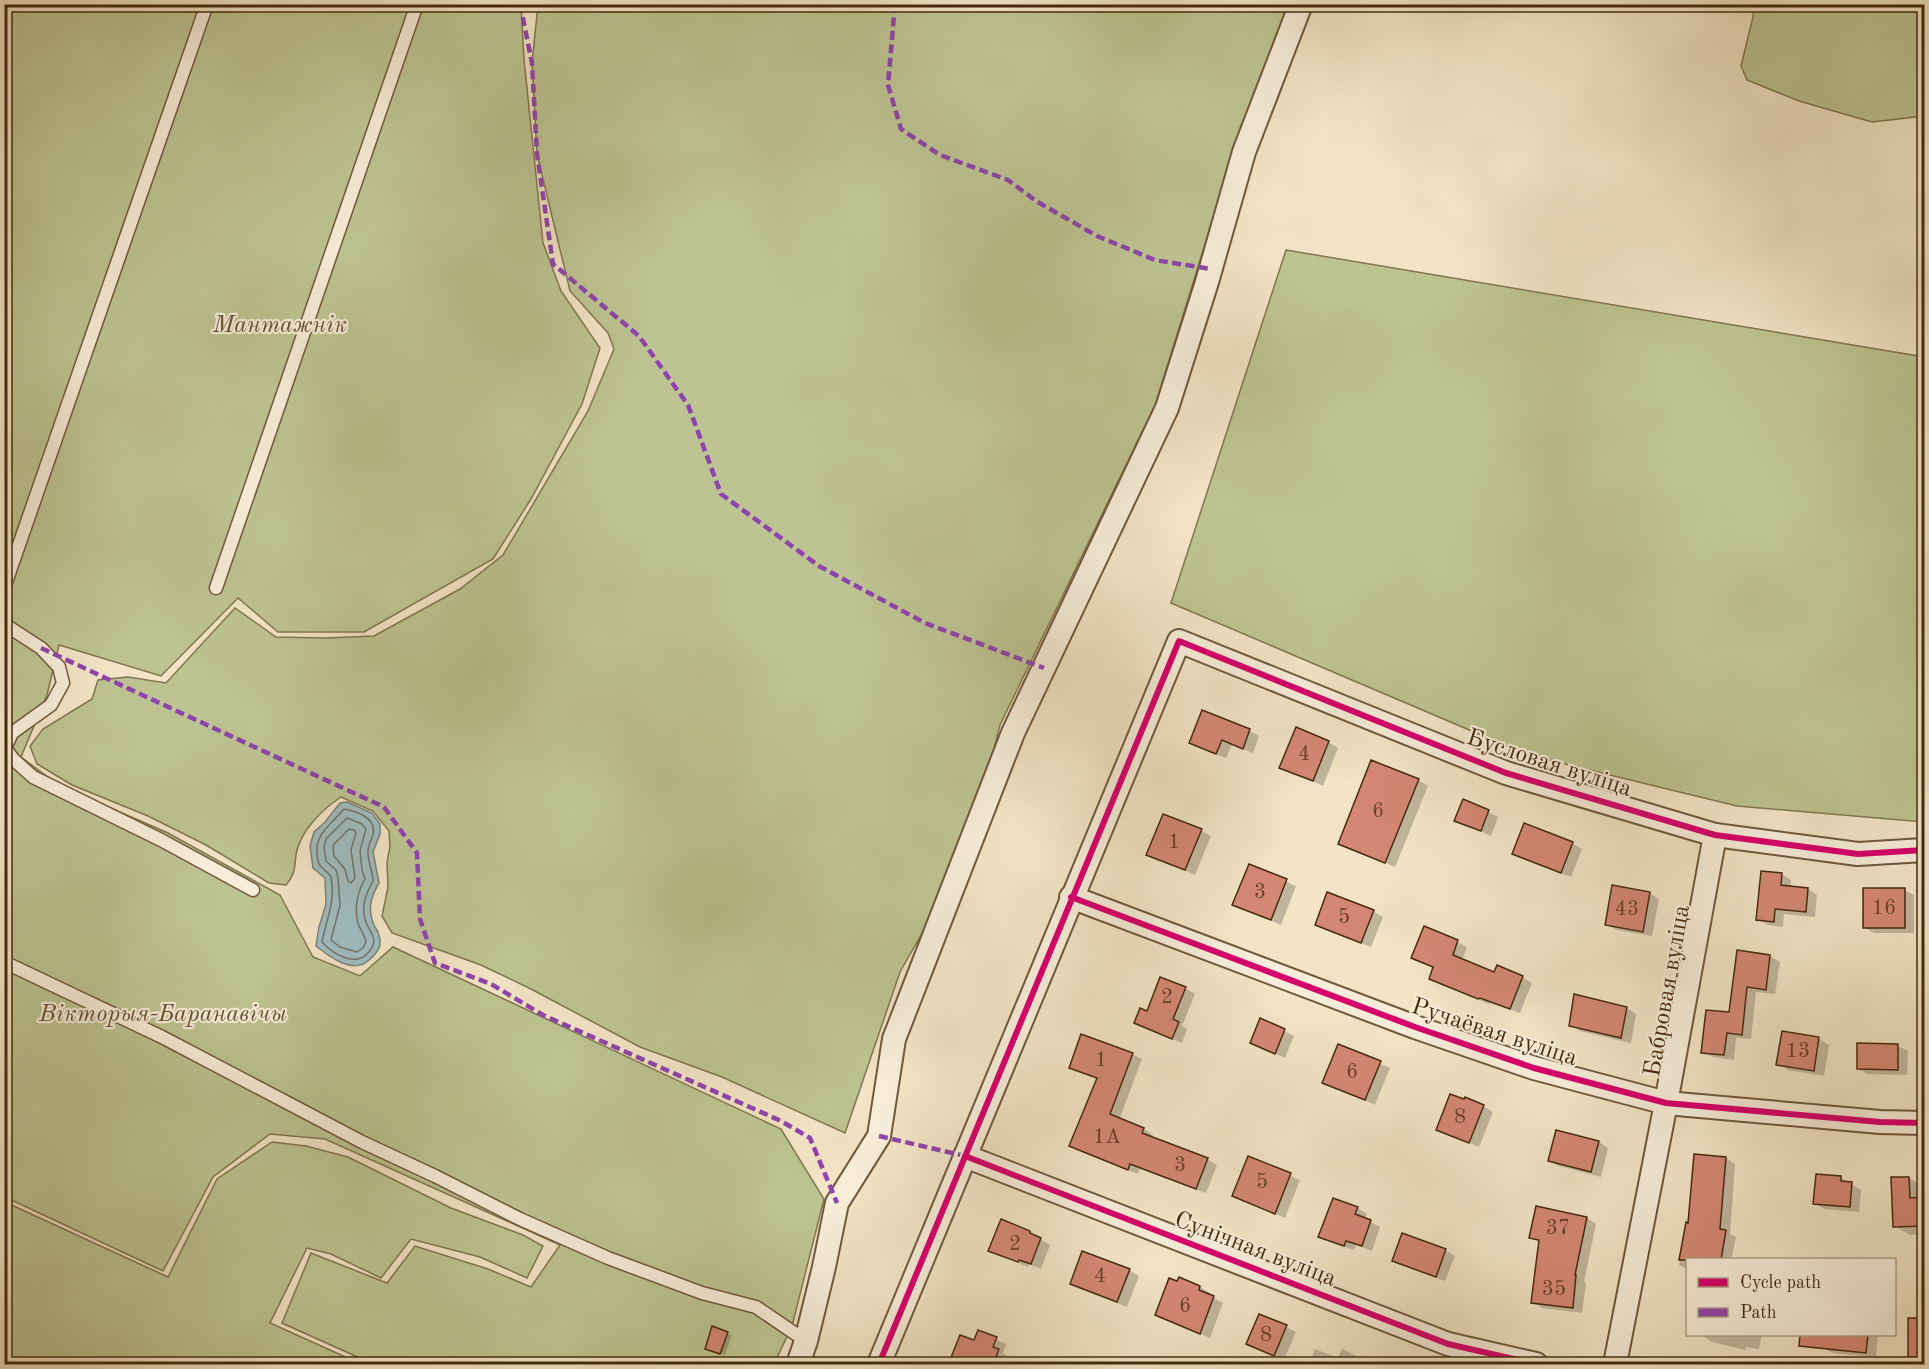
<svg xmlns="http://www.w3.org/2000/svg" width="1929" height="1369" viewBox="0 0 1929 1369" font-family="'Old Standard TT',serif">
  <rect width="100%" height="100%" fill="#f2e4c5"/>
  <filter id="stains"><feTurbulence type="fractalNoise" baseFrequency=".00333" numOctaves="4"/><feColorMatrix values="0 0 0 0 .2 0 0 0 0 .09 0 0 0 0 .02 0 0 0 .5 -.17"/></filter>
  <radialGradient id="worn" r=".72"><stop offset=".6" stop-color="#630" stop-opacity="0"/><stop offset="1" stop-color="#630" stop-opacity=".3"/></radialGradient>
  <g fill="#bdc392" stroke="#817650" stroke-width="1.5">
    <polygon points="5,5 521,5 524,59 543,243 561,291 600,348 582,404 531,499 493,559 364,632 278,632 238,598 161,676 59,645 47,695 21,757 60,786 168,833 280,895 313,957 360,976 393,947 781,1129 824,1199 792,1326 774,1364 373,1364 282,1323 311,1253 387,1283 415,1246 488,1269 531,1287 560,1245 325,1139 270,1134 213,1177 163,1271 5,1197"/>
    <path d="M538,5H1288L1234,150L1156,403L1000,725L967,854L900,972L845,1133L722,1077L640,1047L531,989L481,965L392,933L382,916L388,887L387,862L390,847L389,831L373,811L341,797C323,809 303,828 297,850C293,867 298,870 286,885L269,883L206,845L148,816L72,785L37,764L30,746L43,729L92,699L98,680L128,677L166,683L235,608L276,637L326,638L374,636L460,589L503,555L588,411L614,349L608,333L570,291L537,154L532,63Z"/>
    <polygon points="1754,5 1924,5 1924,116 1872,122 1799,101 1747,80 1741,66 1753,17"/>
    <polygon points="1286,250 1924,357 1924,822 1737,806 1528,755 1171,603"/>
    <polygon points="272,1142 306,1146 348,1157 451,1208 523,1235 543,1246 527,1278 480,1257 411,1239 381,1278 331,1254 307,1248 270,1323 361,1364 5,1364 5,1202 168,1277 217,1179"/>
  </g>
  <path fill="#a0bcc0" stroke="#7c8279" stroke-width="1.5" d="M347,802L372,813L380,824V834L373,852L379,883C370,898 367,911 375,927C378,931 381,939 380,945C379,950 373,957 369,960C353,975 330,957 316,946L319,927L326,904L325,878L313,868L310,846L314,832L325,822L340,803Z"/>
  <g fill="#0003">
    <polygon points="1202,712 1250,731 1259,736 1253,753 1232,745 1226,758 1200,748"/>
    <polygon points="1328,742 1338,748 1323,786 1281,767"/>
    <polygon points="1418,780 1428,786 1395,867 1340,843"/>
    <polygon points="1464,801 1498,817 1491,836 1456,820"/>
    <polygon points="1201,831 1211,836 1195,875 1148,854"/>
    <polygon points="1572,843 1582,849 1571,877 1524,859 1514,853"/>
    <polygon points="1249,866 1296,886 1281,925 1234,904"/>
    <polygon points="1782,874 1791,880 1790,888 1808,889 1817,895 1815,917 1784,914 1783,927 1768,925 1758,919"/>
    <polygon points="1904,890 1914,895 1914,933 1874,933 1864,927"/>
    <polygon points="1649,893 1659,899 1652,936 1617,930 1607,925"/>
    <polygon points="1373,911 1383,917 1371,947 1326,930 1316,924"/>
    <polygon points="1457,942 1467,947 1462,961 1495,974 1522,977 1532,983 1520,1013 1491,1003 1489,1004 1440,984 1431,979 1435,968 1413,958"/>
    <polygon points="1738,952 1770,956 1780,962 1775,994 1756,992 1751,1039 1736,1038 1734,1060 1713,1057 1703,1052 1730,1014"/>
    <polygon points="1185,988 1195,994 1182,1026 1187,1029 1182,1043 1136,1023"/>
    <polygon points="1627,1008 1636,1014 1631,1043 1580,1031 1571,1025"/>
    <polygon points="1261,1020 1294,1036 1285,1058 1252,1043"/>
    <polygon points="1783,1033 1819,1039 1829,1045 1824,1076 1788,1070 1778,1064"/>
    <polygon points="1339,1046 1390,1068 1375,1105 1324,1082"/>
    <polygon points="1898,1046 1908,1051 1907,1075 1868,1074 1858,1069"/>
    <polygon points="1132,1054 1142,1059 1119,1120 1144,1129 1153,1135 1152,1138 1207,1159 1217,1165 1206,1193 1140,1169 1138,1174 1071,1146 1098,1079 1071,1067"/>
    <polygon points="1483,1106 1493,1112 1479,1147 1437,1129"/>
    <polygon points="1599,1142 1608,1148 1601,1177 1559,1166 1549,1161"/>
    <polygon points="1249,1158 1300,1180 1285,1218 1234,1196"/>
    <polygon points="1726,1158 1735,1164 1730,1234 1736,1237 1731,1260 1688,1260 1688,1269 1679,1265 1687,1224 1690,1224"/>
    <polygon points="1841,1178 1861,1190 1859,1212 1824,1209 1815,1203"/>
    <polygon points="1909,1178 1924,1187 1924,1234 1910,1235 1895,1226"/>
    <polygon points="1334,1200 1358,1208 1367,1214 1365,1219 1380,1227 1372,1251 1356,1245 1354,1250 1330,1242 1320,1236"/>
    <polygon points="1587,1218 1596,1224 1584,1282 1586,1283 1582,1313 1542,1308 1533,1302 1540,1243 1531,1238"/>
    <polygon points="1030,1233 1050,1245 1041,1269 1029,1264 1028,1267 990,1250"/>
    <polygon points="1445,1250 1455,1256 1445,1281 1404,1266 1394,1260"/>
    <polygon points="1129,1270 1139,1276 1127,1307 1081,1289 1071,1284"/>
    <polygon points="1180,1279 1200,1287 1210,1293 1209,1295 1223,1303 1210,1338 1157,1315"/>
    <polygon points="1909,1319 1924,1319 1924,1362 1919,1362 1910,1356"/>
    <polygon points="1286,1327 1296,1332 1284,1360 1248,1343"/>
    <polygon points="979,1332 1006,1344 1003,1353 1008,1356 1005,1364 950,1364 975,1342"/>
    <polygon points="727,1333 732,1335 725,1355 711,1350"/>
    <polygon points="1703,1334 1762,1334 1759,1349 1746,1347 1745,1350 1712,1342 1703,1336"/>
    <polygon points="1823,1334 1878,1334 1876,1357 1832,1353 1822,1347"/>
    <polygon points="1315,1349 1338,1358 1342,1349 1365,1360 1364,1364 1309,1364"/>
  </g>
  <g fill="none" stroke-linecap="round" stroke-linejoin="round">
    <g stroke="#727367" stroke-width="1.5">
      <path d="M344,809C356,811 377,818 373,834C372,840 367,846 368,853C368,863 373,872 373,881C365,895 360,909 367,925C370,930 374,936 374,942C373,946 370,951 367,954C354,967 332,953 322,942C326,920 336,901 331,878C329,871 322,870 319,864C317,861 318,858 317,855C314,834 332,824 344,809Z"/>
      <path d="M347,818L362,824L366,829L360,851L362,870L365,879C357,893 354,907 358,923C360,930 365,935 366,942L363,948L357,952L340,947L331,940L340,905L338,878L336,870L326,861L324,847L326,839Z"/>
      <polygon points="349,829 354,830 356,833 351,850 355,878 351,883 348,881 345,869 334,856 333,848 334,844"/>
    </g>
  </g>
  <g fill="#d48775" stroke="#452a0e" stroke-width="1.5">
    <polygon points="1202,710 1250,729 1243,749 1222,740 1216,754 1189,743"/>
    <polygon points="1296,727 1329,741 1313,781 1279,768"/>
    <polygon points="1371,760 1419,779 1385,863 1338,844"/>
    <polygon points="1463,799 1489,810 1481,831 1454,821"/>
    <polygon points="1163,814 1202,829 1185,870 1146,855"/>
    <polygon points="1524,823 1573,842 1561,873 1512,854"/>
    <polygon points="1249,864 1287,879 1271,920 1232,905"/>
    <polygon points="1761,871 1782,873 1781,885 1808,888 1806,912 1775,909 1774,922 1756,920"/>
    <polygon points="1612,885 1650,892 1643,932 1605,925"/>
    <rect x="1863" y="888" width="42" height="40"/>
    <polygon points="1327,892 1374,910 1361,943 1315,925"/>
    <polygon points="1424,926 1458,940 1453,955 1494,972 1497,965 1523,976 1510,1009 1480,998 1478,999 1429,979 1433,967 1411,958"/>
    <polygon points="1737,950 1770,955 1766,990 1747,987 1742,1035 1727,1033 1724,1055 1701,1053 1706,1010 1729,1012"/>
    <polygon points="1160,977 1186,987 1173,1019 1179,1022 1172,1039 1134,1023 1140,1008 1147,1011"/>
    <polygon points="1574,994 1627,1007 1621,1038 1569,1026"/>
    <polygon points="1260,1018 1285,1029 1275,1054 1250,1043"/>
    <polygon points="1782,1031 1819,1037 1814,1071 1776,1065"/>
    <polygon points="1081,1034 1133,1053 1110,1114 1144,1128 1142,1133 1208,1158 1196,1189 1130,1164 1128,1170 1069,1146 1097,1078 1069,1068"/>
    <polygon points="1857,1043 1898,1044 1898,1070 1857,1069"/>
    <polygon points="1338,1044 1381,1061 1365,1100 1322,1083"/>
    <polygon points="1450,1094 1464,1099 1465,1097 1484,1105 1469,1143 1436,1130"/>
    <polygon points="1556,1130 1599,1141 1591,1172 1548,1161"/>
    <polygon points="1694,1154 1726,1157 1720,1229 1726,1230 1721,1260 1679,1260 1686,1222 1688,1223"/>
    <polygon points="1248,1156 1291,1173 1275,1214 1232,1196"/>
    <polygon points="1816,1174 1841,1176 1841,1181 1852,1182 1850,1207 1813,1204"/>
    <polygon points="1891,1177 1909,1177 1910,1198 1924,1197 1924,1226 1893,1227"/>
    <polygon points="1333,1198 1358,1207 1355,1214 1371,1220 1362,1246 1346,1241 1344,1246 1318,1237"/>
    <polygon points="1536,1206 1587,1217 1575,1275 1576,1275 1573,1308 1531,1303 1539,1240 1529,1238"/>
    <polygon points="1001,1219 1030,1231 1030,1233 1041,1238 1031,1264 1019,1260 1018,1262 988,1251"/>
    <polygon points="1402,1233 1446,1249 1436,1277 1392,1261"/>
    <polygon points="1082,1251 1130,1269 1117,1302 1070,1284"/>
    <polygon points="1179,1277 1200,1286 1199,1290 1214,1296 1200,1334 1155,1315 1169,1278 1177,1281"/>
    <polygon points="1259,1314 1287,1325 1274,1356 1246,1344"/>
    <rect x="1908" y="1318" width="16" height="39"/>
    <polygon points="712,1326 728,1332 720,1354 705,1349"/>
    <polygon points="978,1330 997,1337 993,1347 999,1349 993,1365 948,1365 960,1335 974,1340"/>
    <polygon points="1800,1335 1868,1335 1866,1353 1799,1346"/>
  </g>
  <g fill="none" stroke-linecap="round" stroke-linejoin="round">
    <defs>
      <g id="service">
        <polyline points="4,588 207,4"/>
        <polyline points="216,588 417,4"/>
        <polyline points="4,624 41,648 59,667 63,683 51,705 12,733 5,748 13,759 33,777 161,840 253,890"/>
        <polyline points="4,962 162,1037 362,1142 435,1176 520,1219 608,1258 702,1293 756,1307 806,1341"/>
      </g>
      <g id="minor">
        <polyline points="1071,897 1415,1027 1534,1068 1666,1103 1880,1122 1924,1123"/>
        <polyline points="965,1156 1448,1344 1536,1364"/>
        <polyline points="798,1364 806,1341 824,1267 837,1203 879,1136 894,1039 1013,733 1167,408 1207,282 1244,152 1301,4"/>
        <polyline points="879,1364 1179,641 1506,773 1715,835 1858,854 1924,850"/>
        <polyline points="1615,1364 1666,1103 1715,835"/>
      </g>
    </defs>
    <use href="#service" stroke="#70583c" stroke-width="15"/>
    <use href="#minor" stroke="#70583c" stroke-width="26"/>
    <use href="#service" stroke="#f7edd9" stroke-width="12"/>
    <use href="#minor" stroke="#f7edd9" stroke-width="22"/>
    <g stroke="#8e44ad" stroke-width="4.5" stroke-dasharray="9 4.5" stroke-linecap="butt">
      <polyline points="520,4 532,63 537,154 553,264 639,336 688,405 721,494 819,566 925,623 1044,668"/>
      <polyline points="895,4 888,85 901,129 940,155 1008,180 1036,201 1097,236 1155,260 1211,269"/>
      <polyline points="41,648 384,807 417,853 420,919 435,963 491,984 543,1015 781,1121 810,1138 837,1203"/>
      <polyline points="4,747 5,748"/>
      <polyline points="879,1136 965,1156"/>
    </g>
    <defs>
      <g id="cycleway">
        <polyline points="1071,897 1415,1027 1534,1068 1666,1103 1880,1122 1924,1123"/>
        <polyline points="965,1156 1448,1344 1536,1364"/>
        <polyline points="879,1364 1179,641 1506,773 1715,835 1858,854 1924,850"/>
      </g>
    </defs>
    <use href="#cycleway" stroke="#f7edd9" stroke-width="10"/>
    <use href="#cycleway" stroke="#d6006c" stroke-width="6"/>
  </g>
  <g text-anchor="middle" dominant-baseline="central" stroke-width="4.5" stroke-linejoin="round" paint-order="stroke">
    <g font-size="21" fill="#694128">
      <text x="1304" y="754">4</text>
      <text x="1378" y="811">6</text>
      <text x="1174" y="842">1</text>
      <text x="1260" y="892">3</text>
      <text x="1884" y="908">16</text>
      <text x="1627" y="909">43</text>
      <text x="1344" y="917">5</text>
      <text x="1167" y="997">2</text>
      <text x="1798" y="1051">13</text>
      <text x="1101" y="1060">1</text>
      <text x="1352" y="1072">6</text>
      <text x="1460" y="1117">8</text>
      <text x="1107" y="1137">1А</text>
      <text x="1180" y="1165">3</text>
      <text x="1262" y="1182">5</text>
      <text x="1558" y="1228">37</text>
      <text x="1015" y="1244">2</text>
      <text x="1100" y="1276">4</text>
      <text x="1554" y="1289">35</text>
      <text x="1185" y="1306">6</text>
      <text x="1266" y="1335">8</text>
    </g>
    <g font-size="24" font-style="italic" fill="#63502f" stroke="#f7edd9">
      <text x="280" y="326">Мантажнік</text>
      <text x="163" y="1015">Вікторыя-Баранавічы</text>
    </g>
    <g font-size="24" fill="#452a0e" stroke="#f7edd9">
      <text transform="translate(1549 764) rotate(18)">Бусловая вуліца</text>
      <text transform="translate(1668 991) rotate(-80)">Бабровая вуліца</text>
      <text transform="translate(1494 1033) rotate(18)">Ручаёвая вуліца</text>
      <text transform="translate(1255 1250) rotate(21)">Сунічная вуліца</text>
    </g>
  </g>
  <rect width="1929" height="1369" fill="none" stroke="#f2e4c5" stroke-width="24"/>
  <rect x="6" y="6" width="1917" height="1357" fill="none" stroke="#452a0e" stroke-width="3"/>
  <rect x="12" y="12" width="1905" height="1345" fill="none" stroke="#452a0e" stroke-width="1.5"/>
  <rect x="1686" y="1258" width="210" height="78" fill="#f7edd9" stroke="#b09f88" stroke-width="1.5"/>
  <rect x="1698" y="1278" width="30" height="9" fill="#d6006c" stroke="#b09f88" stroke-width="1.5"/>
  <text x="1740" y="1288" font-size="18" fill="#452a0e">Cycle path</text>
  <rect x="1698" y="1308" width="30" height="9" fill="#8e44ad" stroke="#b09f88" stroke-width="1.5"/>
  <text x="1740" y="1318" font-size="18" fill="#452a0e">Path</text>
  <rect width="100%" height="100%" filter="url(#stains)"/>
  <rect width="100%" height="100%" fill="url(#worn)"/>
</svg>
